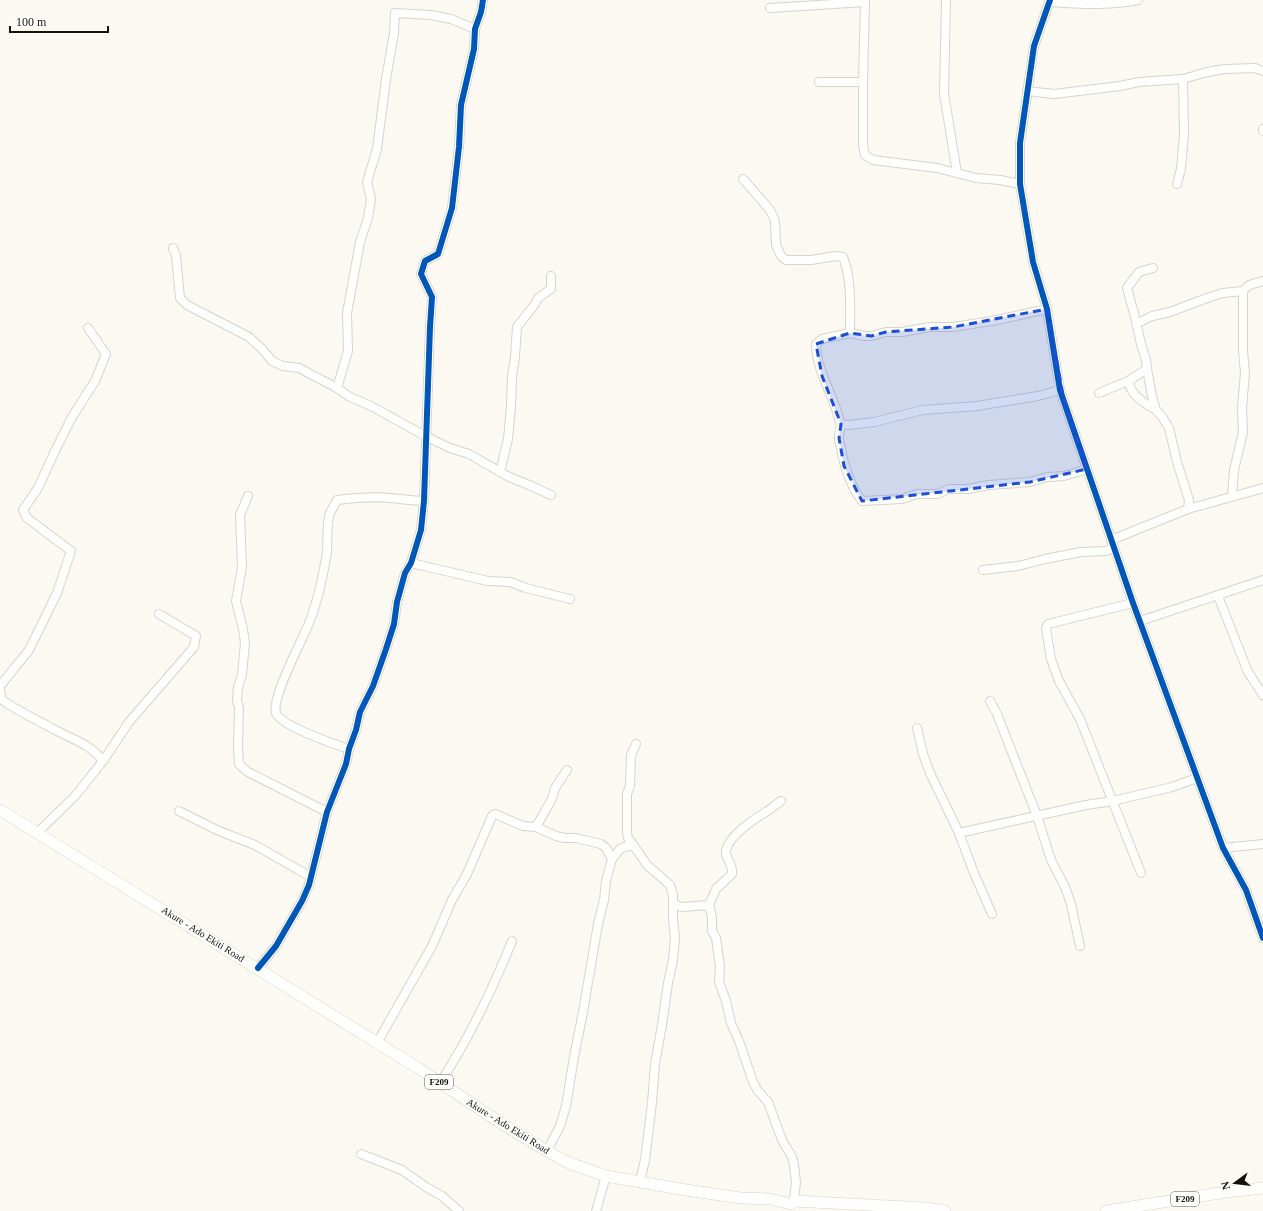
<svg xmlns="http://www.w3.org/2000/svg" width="1263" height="1211" viewBox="0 0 1263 1211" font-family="'Times New Roman',serif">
  <rect width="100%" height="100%" fill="#fbf9f2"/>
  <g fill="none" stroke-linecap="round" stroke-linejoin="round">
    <defs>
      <g id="minor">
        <polyline points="865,0 863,82 863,145 865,155 873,160 937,168 976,178 1000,180 1020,184"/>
        <polyline points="946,0 944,94 957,173"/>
        <polyline points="1050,0 1034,46 1020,143 1020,184 1033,262 1047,309 1060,390 1133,603 1223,848 1246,890 1263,938"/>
        <path d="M1050,2C1079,4 1109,6 1138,0"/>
        <polyline points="770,8 865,2"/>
        <polyline points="819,82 863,82"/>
        <polyline points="1027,91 1054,94 1120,86 1139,82 1183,79 1207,72 1225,69 1255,68 1263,71"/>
        <polyline points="1263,131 1263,129"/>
        <path d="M743,179L770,210L775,221L776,245L781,256L786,260H811L836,256L843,257C852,279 850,309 850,333"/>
        <polyline points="1177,184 1181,169 1184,134 1183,79"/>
        <polyline points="173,248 176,256 180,298 187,305 249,337 263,350 272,361 283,366 299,368 337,388 350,397 371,406 427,437 450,448 469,454 509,477 529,485 551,495"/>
        <polyline points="1153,268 1139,272 1127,288 1135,317 1141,344 1146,360 1147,369 1152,396 1156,410 1163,418 1169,428 1177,462 1189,500 1188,509"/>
        <path d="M1047,309L992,321L953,327H929L902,332H886L871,336H865L850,333L822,339L816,344C816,372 835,396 840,423C842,429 838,433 839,438C839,443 842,449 842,454C846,472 851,487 862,501L902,499L917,494H937L949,489H968L989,485L1030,482L1047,477L1064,476L1087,469"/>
        <polyline points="1136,324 1152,316 1170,312 1207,298 1223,293 1243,291"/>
        <path d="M1128,381C1133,398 1142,401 1156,410"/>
        <polyline points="337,388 348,351 347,313 360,242 368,218 371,199 367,182 377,149 386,79 394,33 395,13 431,15 451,19 475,29"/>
        <polyline points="1099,393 1128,381 1147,369"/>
        <polyline points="841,424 849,425 874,422 923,410 977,406 1038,396 1060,390"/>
        <polyline points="500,472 508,439 511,406 512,377 515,357 517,327 535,304 538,298 551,289 551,276"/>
        <polyline points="248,496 240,515 242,567 236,601 243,629 245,643 242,675 238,687 237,700 239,708 238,746 239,764 248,772 327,812"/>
        <polyline points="1232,496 1234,470 1243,432 1242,408 1245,373 1243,351 1243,291 1249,285 1263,281"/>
        <polyline points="1111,540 1188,509 1263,488"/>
        <polyline points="411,563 488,581 510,582 526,588 570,599"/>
        <polyline points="983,570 1018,566 1045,559 1081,552 1106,551 1113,548"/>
        <polyline points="1218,596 1248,672 1263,695"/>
        <polyline points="1133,603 1048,624 1046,629 1051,659 1059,681 1080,719 1141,873"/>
        <polyline points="1140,621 1263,580"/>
        <polyline points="0,686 29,650 57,593 71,551 27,518 23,510 38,488 55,451 72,417 95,381 106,354 88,328"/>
        <path d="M0,689L1,699L8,704C24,714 41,722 57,731C76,741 90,744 103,761"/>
        <polyline points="990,701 997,714 1037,816 1051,860 1065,887 1071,904 1080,946"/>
        <polyline points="917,728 923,754 930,773 959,833 974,873 992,914"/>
        <path d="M349,749C334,744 281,726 276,713C271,698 302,641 309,623C318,601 323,576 327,552C328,540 326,525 330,513C332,509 335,504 337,500C354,498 373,496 390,498C402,499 413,501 424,501"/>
        <polyline points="179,811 219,831 255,845 311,877"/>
        <polyline points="536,827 552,799 555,788 567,770"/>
        <polyline points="37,833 75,796 103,761 129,722 194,647 196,636 159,614"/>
        <polyline points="959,833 1086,805 1113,801 1172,787 1197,778"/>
        <polyline points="634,846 628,838 627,833 627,794 630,786 631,755 636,744"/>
        <polyline points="1223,848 1263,844"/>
        <path d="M673,904L682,907L709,905L716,889L732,874C734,863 724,859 726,850C730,835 754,819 766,812C771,809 776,804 781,801"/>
        <polyline points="709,905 712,917 712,931 716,938 720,966 719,982 726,1001 731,1023 739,1041 753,1082 758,1091 768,1102 782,1140 792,1157 794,1165 796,1182 794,1201"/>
        <polyline points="258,968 276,946 302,901 309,885 327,812 346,764 349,749 356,730 360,712 373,686 386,649 394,624 397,602 405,573 411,563 421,530 424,501 430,327 432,297 421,274 425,261 438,254 452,208 459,147 461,105 474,49 475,29 481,12 483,0"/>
        <polyline points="377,1043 432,946 452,900 467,874 492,816 495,814 523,826 536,827 556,836 565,838 576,838 601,844 606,848 612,859"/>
        <path d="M440,1083C469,1038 492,991 512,941"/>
        <polyline points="547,1151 560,1126 566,1106 574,1057 583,1012 598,924 604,900 606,881 612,859 620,849 627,846 634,846 647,865 670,885 673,895 673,919 675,938 673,960 668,983 662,1025 655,1064 652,1103 645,1160 640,1181"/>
        <polyline points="361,1154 402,1170 426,1187 442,1196 459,1211"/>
        <polyline points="596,1211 606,1176"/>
      </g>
      <g id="major">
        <polyline points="0,810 418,1068 504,1125 547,1151 569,1163 606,1176 686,1190 741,1198 770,1199 791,1204 794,1201 925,1208 945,1211"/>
        <polyline points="1106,1211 1226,1192 1263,1188"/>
      </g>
    </defs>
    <use href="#minor" stroke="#d7d4cb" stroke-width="10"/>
    <use href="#major" stroke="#d7d4cb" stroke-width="12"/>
    <use href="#minor" stroke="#fefefd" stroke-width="8"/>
    <use href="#major" stroke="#fefefd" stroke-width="11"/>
    <defs>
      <g id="cycleway">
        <polyline points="1050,0 1034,46 1020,143 1020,184 1033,262 1047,309 1060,390 1133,603 1223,848 1246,890 1263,938"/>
        <polyline points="258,968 276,946 302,901 309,885 327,812 346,764 349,749 356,730 360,712 373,686 386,649 394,624 397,602 405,573 411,563 421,530 424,501 430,327 432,297 421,274 425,261 438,254 452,208 459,147 461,105 474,49 475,29 481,12 483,0"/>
      </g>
    </defs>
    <use href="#cycleway" stroke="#fff" stroke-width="8"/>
    <use href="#cycleway" stroke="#0057b8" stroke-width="6"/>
  </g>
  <path fill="#1d4ed8" fill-opacity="0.2" stroke="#1d4ed8" stroke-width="3" stroke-dasharray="8 5" stroke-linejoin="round" d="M1047,309L1064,400L1087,469L1030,482L862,501L844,466L839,438L841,424L822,376L816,344L850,333L871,336L886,332L953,327Z"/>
  <g text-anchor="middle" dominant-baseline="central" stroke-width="3" stroke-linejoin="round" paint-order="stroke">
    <g fill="#fff" stroke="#5c5951" stroke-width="1">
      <rect x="425" y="1075" width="28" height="14" rx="3"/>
      <rect x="1171" y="1192" width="28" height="14" rx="3"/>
    </g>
    <g font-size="9" font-weight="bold" fill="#161207">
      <text x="439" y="1082">F209</text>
      <text x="1185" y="1199">F209</text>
    </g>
    <g font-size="10" fill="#161207" stroke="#fff">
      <text transform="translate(203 934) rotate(32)">Akure - Ado Ekiti Road</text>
      <text transform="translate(508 1126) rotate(32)">Akure - Ado Ekiti Road</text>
    </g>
  </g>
  <g transform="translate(1235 1183) rotate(255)" stroke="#ffffff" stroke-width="3" paint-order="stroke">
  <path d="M0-3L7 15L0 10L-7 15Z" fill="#161207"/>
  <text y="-6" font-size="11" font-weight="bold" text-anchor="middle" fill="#161207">N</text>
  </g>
  <path d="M10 26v6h98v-6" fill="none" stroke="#161207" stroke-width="2"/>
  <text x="16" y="26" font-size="12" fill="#161207" stroke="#ffffff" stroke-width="3" paint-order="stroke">100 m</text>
</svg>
